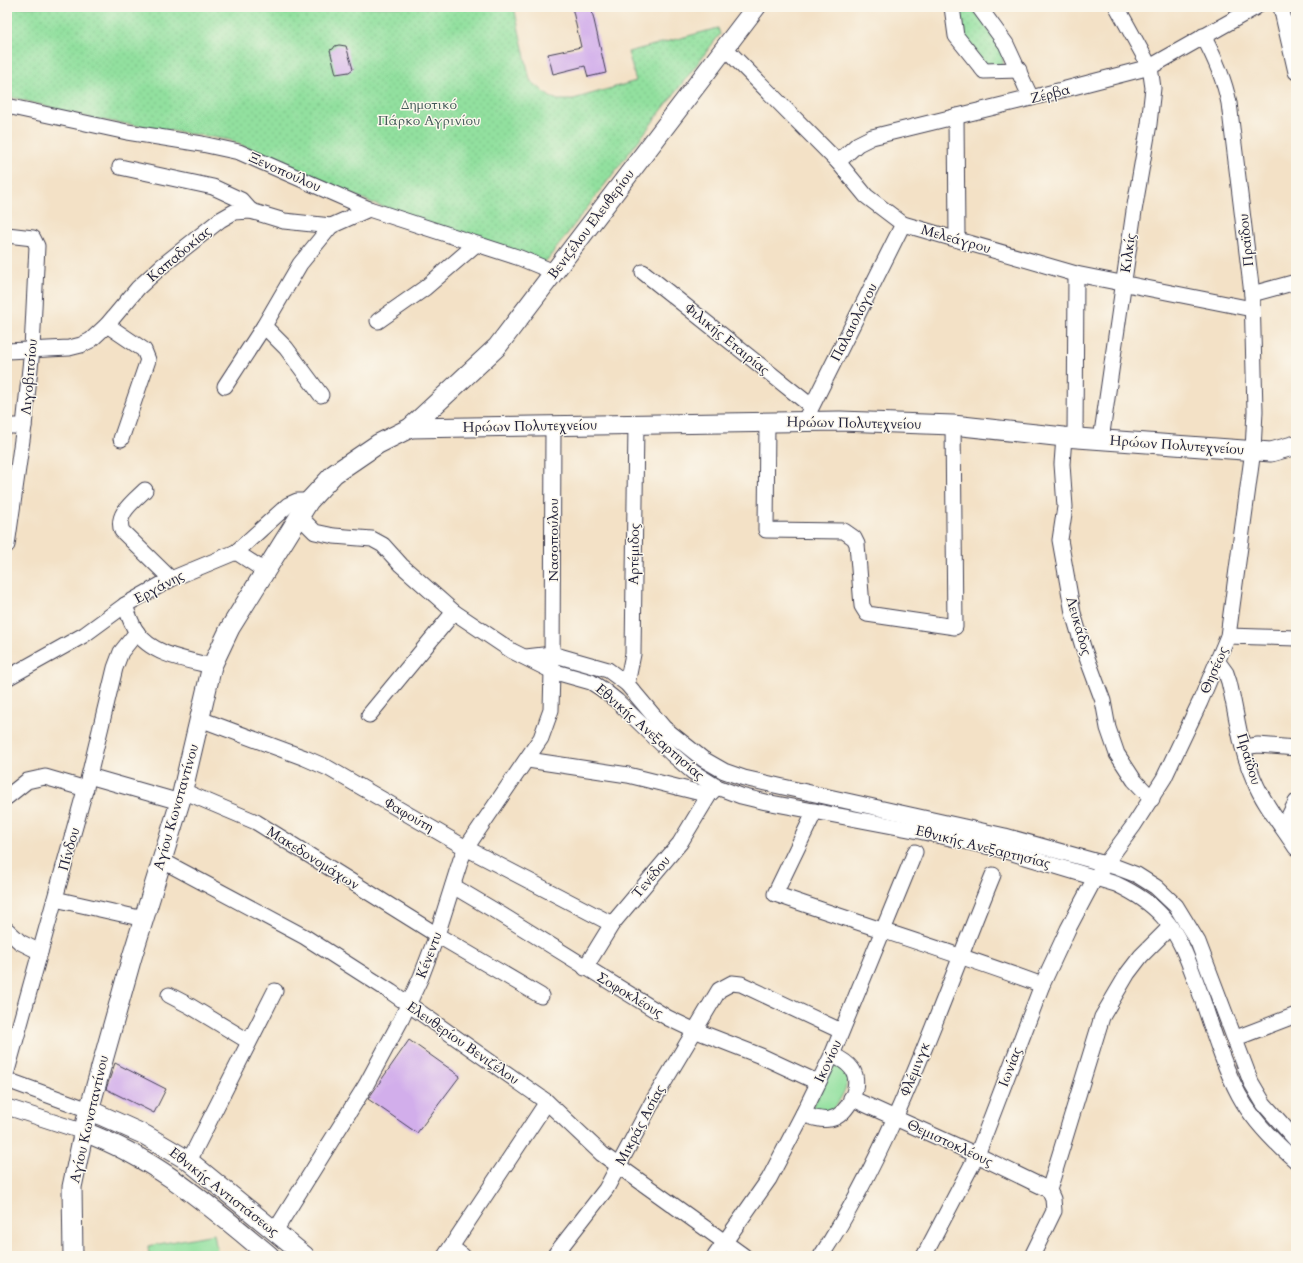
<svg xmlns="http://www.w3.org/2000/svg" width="1303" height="1263" viewBox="0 0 1303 1263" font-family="Cardo,serif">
  <defs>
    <pattern id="grass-dots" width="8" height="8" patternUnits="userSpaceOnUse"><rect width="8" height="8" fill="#92e09f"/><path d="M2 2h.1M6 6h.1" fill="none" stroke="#7ec08a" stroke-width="1.8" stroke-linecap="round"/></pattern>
  </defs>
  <rect width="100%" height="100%" fill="#fbf7ec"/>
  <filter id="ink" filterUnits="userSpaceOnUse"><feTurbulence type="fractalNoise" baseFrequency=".025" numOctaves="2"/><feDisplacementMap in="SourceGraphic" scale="8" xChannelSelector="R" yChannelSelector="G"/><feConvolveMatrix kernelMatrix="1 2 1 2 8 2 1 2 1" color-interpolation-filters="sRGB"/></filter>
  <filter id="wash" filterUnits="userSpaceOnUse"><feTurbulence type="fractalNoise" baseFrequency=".012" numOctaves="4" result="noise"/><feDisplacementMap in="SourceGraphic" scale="16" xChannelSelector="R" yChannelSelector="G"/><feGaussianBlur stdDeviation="0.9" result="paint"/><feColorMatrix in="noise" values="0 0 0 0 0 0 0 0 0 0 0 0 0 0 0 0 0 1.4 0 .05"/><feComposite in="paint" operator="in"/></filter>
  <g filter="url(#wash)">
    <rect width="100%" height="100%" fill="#f3e1c6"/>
    <g fill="url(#grass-dots)" stroke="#5a816d">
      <polygon points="7,7 514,7 530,80 550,97 558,100 570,100 636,81 628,52 718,28 720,34 548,259 541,264 370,202 230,140 95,119 7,96"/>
      <polygon points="957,7 972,7 1003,50 1003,66 985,65 961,35"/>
    </g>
    <g fill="#92e09f" stroke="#5a816d">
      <path d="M834,1063L842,1065L849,1078C844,1093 839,1106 825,1115L810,1111Z"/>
      <polygon points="214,1234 218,1256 149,1256 148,1246"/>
    </g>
    <g id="blocks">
      <g fill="#d2aeeb">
        <polygon points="572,7 591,7 606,73 588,77 585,66 553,74 548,54 581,47"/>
        <polygon points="339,45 346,46 353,69 349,72 336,74 330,50 333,49 335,46"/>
        <polygon points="409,1040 460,1076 417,1133 368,1099"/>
        <polygon points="115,1063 166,1089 154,1113 106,1089"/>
      </g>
    </g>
  </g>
  <g filter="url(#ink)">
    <use href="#blocks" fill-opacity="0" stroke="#413f50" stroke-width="1"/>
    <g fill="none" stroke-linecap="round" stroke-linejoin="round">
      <defs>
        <g id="minor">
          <polyline points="952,7 956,36 984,71 1019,70"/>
          <polyline points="979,7 1006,44 1031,98"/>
          <polyline points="1281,7 1296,72"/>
          <polyline points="726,49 838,162 866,196 903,224 1076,274 1252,309"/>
          <polyline points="7,106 127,132 202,144 239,152 369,209 520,258 554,272"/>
          <polyline points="956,116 957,238"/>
          <polyline points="838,162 858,144 872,137 1031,98 1150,67 1256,7"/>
          <polyline points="120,167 213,187 241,200 251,211"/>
          <polyline points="7,235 33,238 37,246 32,349 24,426 7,545"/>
          <polyline points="643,272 811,406"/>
          <polyline points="1252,294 1296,282"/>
          <polyline points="378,321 425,288 475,245"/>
          <polyline points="107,325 144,350 148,360 121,439"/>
          <polyline points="264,326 286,348 321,395"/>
          <polyline points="7,351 69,348 81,345 91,340 107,325 138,288 162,266 220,220 234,212 251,211 284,221 331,226 369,209"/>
          <polyline points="225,386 264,326 300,264 331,226"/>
          <polyline points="805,420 903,224"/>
          <polyline points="767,421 766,530 844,531 854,538 857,544 862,606 867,614 955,627 953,425"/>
          <polyline points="7,426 24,426"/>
          <polyline points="1064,437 1062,464 1065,507 1060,540 1073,613 1083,647 1103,701 1108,728 1117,754 1134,780 1152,799"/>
          <polyline points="1075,437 1076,274"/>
          <polyline points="1101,440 1134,211 1149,124 1153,88 1150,67 1117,7"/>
          <path d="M145,490C134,501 115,514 122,531L171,579"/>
          <path d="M299,516L315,532L334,536L372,539L383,545L401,565L454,612L512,651L552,671L591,682L602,689L617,701L672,754L693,772L717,787L741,796L766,802L919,831L999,849L1116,884C1133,892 1150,902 1163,917C1180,936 1189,963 1198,987C1211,1023 1221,1061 1239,1095C1253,1121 1274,1142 1296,1161"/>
          <polyline points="236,552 265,571"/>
          <path d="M125,605C128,614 131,623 136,631C151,655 187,660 212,666"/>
          <polyline points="1228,636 1296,638"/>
          <polyline points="526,657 552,654 608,670 627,684 664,728 703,759 724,771 744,778 779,786 1005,836 1116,867 1137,875 1156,887 1176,906 1198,942 1251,1082 1264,1104 1296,1140"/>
          <path d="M1218,662L1226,673L1229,682C1237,715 1240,749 1254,780C1264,805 1282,826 1296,848"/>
          <polyline points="7,678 84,635 125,605 171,579 236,552 288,505 297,501 309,501"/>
          <polyline points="627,684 633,654 636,424"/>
          <polyline points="369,715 454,612"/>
          <polyline points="200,719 305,758 328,768 466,848 612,924"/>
          <polyline points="1243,747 1258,745 1296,748"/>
          <polyline points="528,760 628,775 709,795"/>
          <polyline points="89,776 180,802"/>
          <polyline points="183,791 256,822 437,935 541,996"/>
          <polyline points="7,797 27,781 45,777 86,789"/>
          <path d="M815,811L775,894C863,925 953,952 1042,985"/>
          <polyline points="1283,828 1296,802"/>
          <polyline points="161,860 305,937 391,992 547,1102 602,1154 744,1256"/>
          <polyline points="453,886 502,915 668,1018 689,1028 761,1056 817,1082"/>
          <polyline points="55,899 144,919"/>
          <polyline points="7,930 20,942 40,952"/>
          <polyline points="585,968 612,924 680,843 709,795 717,787"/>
          <polyline points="169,995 190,1006 248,1041"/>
          <polyline points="1236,1038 1296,1015"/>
          <polyline points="7,1071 89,776 115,668 121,652 137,632"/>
          <polyline points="7,1080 89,1110"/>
          <polyline points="851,1098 977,1155 1049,1190"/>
          <polyline points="7,1107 84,1132"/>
          <path d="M803,1114C811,1117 821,1121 830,1119C848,1116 863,1084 852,1069C847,1062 839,1058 832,1055"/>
          <polyline points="189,1161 275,991"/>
          <polyline points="1049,1190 1102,1017 1128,973 1141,956 1170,927"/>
          <polyline points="275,1231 366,1085 401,1020 421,977 437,935 461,859 466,848 541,738 551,710 552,671 553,426"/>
          <polyline points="451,1247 463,1256"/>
          <polyline points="445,1256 547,1102"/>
          <polyline points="554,1256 606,1189 654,1099 719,990 732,983 741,984 841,1031"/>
          <polyline points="715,1256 769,1179 803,1114 832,1055 915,852"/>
          <path d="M821,1256C897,1139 940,1004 993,875"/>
          <path d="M924,1256L977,1155L1042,985L1068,929L1095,878L1134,825L1164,778L1200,702L1228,636L1253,450L1255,411L1252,294L1229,103C1224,78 1215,58 1203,36"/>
          <polyline points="1032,1256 1054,1211 1053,1199 1049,1190"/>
        </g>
        <g id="major">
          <polyline points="410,428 840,421 953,425 1064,437 1271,452 1296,445"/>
          <polyline points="89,1110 145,1135 189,1161 305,1256"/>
          <path d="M84,1132C156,1158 212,1208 270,1256"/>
          <polyline points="73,1256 72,1187 86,1121 132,957 180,802 212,666 230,628 309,501 334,474 378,444 410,428 497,347 756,7"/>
        </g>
      </defs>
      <use href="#minor" stroke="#413f50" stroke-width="17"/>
      <use href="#major" stroke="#413f50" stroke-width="21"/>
      <use href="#minor" stroke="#fff" stroke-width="15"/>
      <use href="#major" stroke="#fff" stroke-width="19"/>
    </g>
  </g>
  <g text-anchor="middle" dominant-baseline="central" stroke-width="3" stroke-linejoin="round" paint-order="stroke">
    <g font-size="14" fill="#22223b" stroke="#fbf7ec">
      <text transform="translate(1050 94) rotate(-14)">Ζέρβα</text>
      <text transform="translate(285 172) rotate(24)">Ξενοπούλου</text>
      <text transform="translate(591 224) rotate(-53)">Βενιζέλου Ελευθερίου</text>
      <text transform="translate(956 239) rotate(16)">Μελεάγρου</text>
      <text transform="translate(1246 240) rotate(-96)">Πραϊδου</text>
      <text transform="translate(1128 253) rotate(-82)">Κιλκίς</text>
      <text transform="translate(179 254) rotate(-40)">Καπαδοκίας</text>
      <text transform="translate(854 322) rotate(-63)">Παλαιολόγου</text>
      <text transform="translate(727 339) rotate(39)">Φιλικής Εταιρίας</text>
      <text transform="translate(29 377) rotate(-85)">Λιγοβιτσίου</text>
      <text transform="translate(854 423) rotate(1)">Ηρώων Πολυτεχνείου</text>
      <text transform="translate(530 426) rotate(-1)">Ηρώων Πολυτεχνείου</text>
      <text transform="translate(1177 445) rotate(4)">Ηρώων Πολυτεχνείου</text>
      <text transform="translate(553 540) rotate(-90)">Νασοπούλου</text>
      <text transform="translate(634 554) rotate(-89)">Αρτέμιδος</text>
      <text transform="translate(159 587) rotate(-28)">Εργάνης</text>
      <text transform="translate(1079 626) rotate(74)">Λευκάδος</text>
      <text transform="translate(1214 670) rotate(-67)">Θησέως</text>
      <text transform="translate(650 732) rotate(41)">Εθνικής Ανεξαρτησίας</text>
      <text transform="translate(1249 759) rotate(73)">Πραϊδου</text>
      <text transform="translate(176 807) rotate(-74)">Αγίου Κωνσταντίνου</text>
      <text transform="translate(409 815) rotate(30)">Φαφούτη</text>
      <text transform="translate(983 847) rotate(14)">Εθνικής Ανεξαρτησίας</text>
      <text transform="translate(69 849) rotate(-74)">Πίνδου</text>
      <text transform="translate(313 858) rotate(32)">Μακεδονομάχων</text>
      <text transform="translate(651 877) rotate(-50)">Τενέδου</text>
      <text transform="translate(429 955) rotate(-69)">Κένεντυ</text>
      <text transform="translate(630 995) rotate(31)">Σοφοκλέους</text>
      <text transform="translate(463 1043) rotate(35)">Ελευθερίου Βενιζέλου</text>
      <text transform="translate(828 1061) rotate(-65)">Ικονίου</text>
      <text transform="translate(1010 1067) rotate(-69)">Ιωνίας</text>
      <text transform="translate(915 1069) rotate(-68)">Φλέμινγκ</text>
      <text transform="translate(89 1119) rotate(-77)">Αγίου Κωνσταντίνου</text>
      <text transform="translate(640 1125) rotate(-62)">Μικράς Ασίας</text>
      <text transform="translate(950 1143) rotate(25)">Θεμιστοκλέους</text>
      <text transform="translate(224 1192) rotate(38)">Εθνικής Αντιστάσεως</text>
    </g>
    <g font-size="14" fill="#445b59" stroke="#fbf7ec">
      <text x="429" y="104">Δημοτικό<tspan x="429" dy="16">Πάρκο Αγρινίου</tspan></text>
    </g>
  </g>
  <rect width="1303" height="1263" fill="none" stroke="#fbf7ec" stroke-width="24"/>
</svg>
